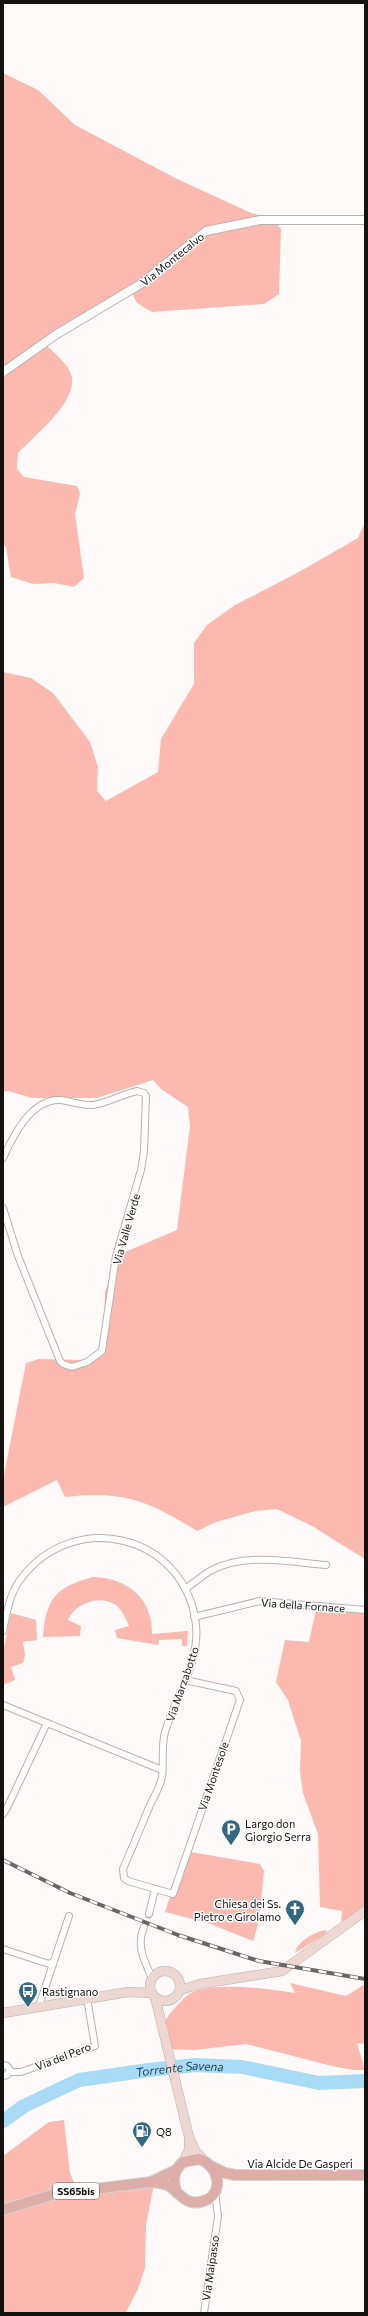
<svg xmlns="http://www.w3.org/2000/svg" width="368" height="2316" viewBox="0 0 368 2316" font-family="Commissioner,sans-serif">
  <rect width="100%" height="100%" fill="#fff9f9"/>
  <g fill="#fcb9b0">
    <path d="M3,73L38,90L75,125L175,178L251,213L272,218L281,229L279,294L264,304L152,312L137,303L131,291L46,345C54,353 71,366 72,378C75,404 35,435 18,453L17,469L24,477L77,486L80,494L75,514L84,578L74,587L54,583L33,584L11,577L6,547L3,543Z"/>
    <path d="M365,523V1559L312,1526L277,1509L255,1511L216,1522L197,1531C149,1501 123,1490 65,1497L57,1480L3,1507V1480L26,1363L39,1359L83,1360L98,1350L104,1332L105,1292L118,1255L177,1230L190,1126L188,1107L161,1089L153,1080L97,1098H32L8,1091L3,1092V672L31,678L53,693L90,742L98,767L97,791L106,801L158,772L161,739L194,684V643L207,625L235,605L299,572L358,538Z"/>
    <path d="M93,1577C127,1578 153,1598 152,1634L188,1631L187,1646H182V1639L159,1640L158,1645L117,1638L115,1630L129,1626C126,1619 122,1610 116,1605C100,1594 75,1603 68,1620L81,1626L80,1636L43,1637C46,1598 56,1587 93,1577Z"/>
    <polygon points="317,1605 365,1608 365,1908 341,1922 342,1911 320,1907 318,1834 303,1793 300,1771 301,1741 288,1700 276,1682 285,1640 309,1642"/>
    <polygon points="11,1613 36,1620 37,1640 23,1642 25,1655 23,1663 11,1667 15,1680 3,1685 3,1652"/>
    <polygon points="185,1851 260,1864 264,1871 259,1921 253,1941 208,1923 165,1912"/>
    <path d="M326,1930L327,1931L324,1935L295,1953C297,1941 315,1932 326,1930Z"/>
    <path d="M290,1983L346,1996L365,1984V2044L357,2043L365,2070H353L332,2066L246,2044L194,2050L162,2049C159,2035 162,2021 173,2010C178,2005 184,1997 191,1993C214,1981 269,1989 295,1993Z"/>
    <polygon points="64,2120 70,2173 77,2190 154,2184 146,2224 145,2268 138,2289 126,2312 3,2313 3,2156 49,2122"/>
  </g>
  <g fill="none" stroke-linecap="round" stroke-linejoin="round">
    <path stroke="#a7dbf6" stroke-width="14" id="s1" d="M3,2121L24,2106L79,2080L149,2070L195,2065L242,2067L319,2083L365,2081"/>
    <polyline stroke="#dcd6d6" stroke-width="6" stroke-dasharray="6 3" stroke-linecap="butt" points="144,1927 149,1914"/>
    <defs>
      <g id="minor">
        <path d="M3,1158C13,1136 31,1099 60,1100C71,1101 81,1106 93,1105C108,1103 122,1094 137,1091L144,1093L146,1096L144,1151L141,1170L116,1256L102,1351L87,1362L72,1367L63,1364L60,1361L18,1256L3,1208"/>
        <path d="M185,1589C194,1583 202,1576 210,1571C244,1552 290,1562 326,1565"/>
        <polyline points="194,1617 260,1601 365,1610"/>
        <path d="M3,1631C7,1613 9,1595 20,1580C73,1507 186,1534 196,1625C200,1663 175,1697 165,1732C161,1746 164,1763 162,1777C160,1787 154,1797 150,1805C141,1827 132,1848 123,1869L124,1878L128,1881L173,1894L240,1700L236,1691L185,1680"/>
        <polyline points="3,1705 162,1770"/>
        <polyline points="3,1814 7,1808 47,1723"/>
        <polyline points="149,1914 155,1889"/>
        <path d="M144,1927C136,1946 144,1960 152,1978"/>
        <polyline points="3,1949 49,1964 54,1961"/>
        <polyline points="39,2006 69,1916"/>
        <polyline points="3,2065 7,2066 10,2070 7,2075 3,2076"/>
        <polyline points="9,2072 21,2072 95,2046 87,1998"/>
        <polyline points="204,2313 218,2216 215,2192"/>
      </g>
      <polyline id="tertiary" points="3,372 57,334 144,282 206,231 260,220 365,220"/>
      <g id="secondary">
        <circle cx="165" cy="1986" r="15"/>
        <polyline points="180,1990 200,1984 282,1971 365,1911"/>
        <polyline points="155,1997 189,2137 196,2152 204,2160"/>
        <polyline points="3,2013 128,1992 152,1993"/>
        <polyline points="183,2162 189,2150 189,2140"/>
      </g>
      <g id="primary">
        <polyline points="213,2167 225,2173 235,2175 365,2175"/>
        <path d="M151,2182C157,2183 163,2183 169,2186C180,2193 185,2205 200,2202C226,2197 220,2165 199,2159L183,2162C173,2171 172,2181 177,2193"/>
        <polyline points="3,2210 55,2194 151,2182 176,2170"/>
      </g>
    </defs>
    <use href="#minor" stroke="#b9b1af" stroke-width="8"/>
    <use href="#tertiary" stroke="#b9b1af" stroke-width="10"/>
    <use href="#secondary" stroke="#b9b1af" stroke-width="10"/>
    <use href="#primary" stroke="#d5d4d4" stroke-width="12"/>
    <use href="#minor" stroke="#fff" stroke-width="6"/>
    <use href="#tertiary" stroke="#fff" stroke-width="8"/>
    <use href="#secondary" stroke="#eed6d3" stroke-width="9"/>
    <use href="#primary" stroke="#ddada7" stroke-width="10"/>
    <defs>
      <polyline id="rail" points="3,1860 70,1893 178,1935 259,1961 365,1979"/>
    </defs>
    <use href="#rail" stroke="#6a6665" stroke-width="4"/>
    <use href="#rail" stroke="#fff" stroke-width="2.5" stroke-dasharray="8" stroke-linecap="butt"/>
  </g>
  <defs>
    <symbol id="parking-pin" viewBox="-11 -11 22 30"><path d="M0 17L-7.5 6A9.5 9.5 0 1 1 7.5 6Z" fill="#316983" stroke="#fff"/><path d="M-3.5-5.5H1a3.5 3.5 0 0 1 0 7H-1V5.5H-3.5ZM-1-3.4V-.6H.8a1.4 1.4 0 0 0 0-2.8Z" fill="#fff"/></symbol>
    <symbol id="church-pin" viewBox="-11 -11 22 30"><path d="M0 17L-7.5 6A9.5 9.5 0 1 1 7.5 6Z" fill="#316983" stroke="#fff"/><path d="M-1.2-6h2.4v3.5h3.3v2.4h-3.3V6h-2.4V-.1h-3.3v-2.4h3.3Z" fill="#fff"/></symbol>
    <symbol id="bus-pin" viewBox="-11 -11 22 30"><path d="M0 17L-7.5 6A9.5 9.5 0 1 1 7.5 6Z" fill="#316983" stroke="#fff"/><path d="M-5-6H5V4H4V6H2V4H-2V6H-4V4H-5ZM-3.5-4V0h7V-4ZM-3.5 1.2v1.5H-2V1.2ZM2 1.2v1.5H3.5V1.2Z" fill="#fff"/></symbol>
    <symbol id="fuel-pin" viewBox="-11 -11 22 30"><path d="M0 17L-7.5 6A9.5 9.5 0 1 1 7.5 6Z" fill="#316983" stroke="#fff"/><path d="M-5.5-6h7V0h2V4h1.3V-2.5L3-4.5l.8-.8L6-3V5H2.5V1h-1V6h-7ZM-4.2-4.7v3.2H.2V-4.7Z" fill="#fff"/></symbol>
  </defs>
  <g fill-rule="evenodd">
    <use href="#parking-pin" x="220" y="1818" width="22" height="30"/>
    <use href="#church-pin" x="284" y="1898" width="22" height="30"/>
    <use href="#bus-pin" x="17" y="1980" width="22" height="30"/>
    <use href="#fuel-pin" x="131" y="2120" width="22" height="30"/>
  </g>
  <g text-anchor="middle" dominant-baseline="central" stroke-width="3" stroke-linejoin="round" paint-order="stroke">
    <rect fill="#fff" stroke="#5a5958" stroke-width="1" x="53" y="2183" width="46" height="16" rx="3"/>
    <g font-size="10" font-weight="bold" fill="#141211">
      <text x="76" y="2191">SS65bis</text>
    </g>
    <g font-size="11" fill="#141211" stroke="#fff">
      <text transform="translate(172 259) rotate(-39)">Via Montecalvo</text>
      <text transform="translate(126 1229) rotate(-74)">Via Valle Verde</text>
      <text transform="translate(303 1605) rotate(4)">Via della Fornace</text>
      <text transform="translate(182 1684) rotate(-71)">Via Marzabotto</text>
      <text transform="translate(213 1776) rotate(-71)">Via Montesole</text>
      <text transform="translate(63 2056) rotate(-21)">Via del Pero</text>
      <text x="300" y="2163">Via Alcide De Gasperi</text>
      <text transform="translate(210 2268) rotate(-82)">Via Malpasso</text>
    </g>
    <g font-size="11" fill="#141211" stroke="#fff" text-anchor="start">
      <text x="245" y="1823">Largo don<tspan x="245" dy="13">Giorgio Serra</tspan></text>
      <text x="281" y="1903" text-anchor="end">Chiesa dei Ss.<tspan x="281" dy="13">Pietro e Girolamo</tspan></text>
      <text x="42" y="1991">Rastignano</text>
      <text x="156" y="2131">Q8</text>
    </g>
    <g font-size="12" font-style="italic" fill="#1d4659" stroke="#fff">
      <text stroke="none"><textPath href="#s1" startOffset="188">Torrente Savena</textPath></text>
    </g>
  </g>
  <rect width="368" height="2316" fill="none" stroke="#141211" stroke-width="8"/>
</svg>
